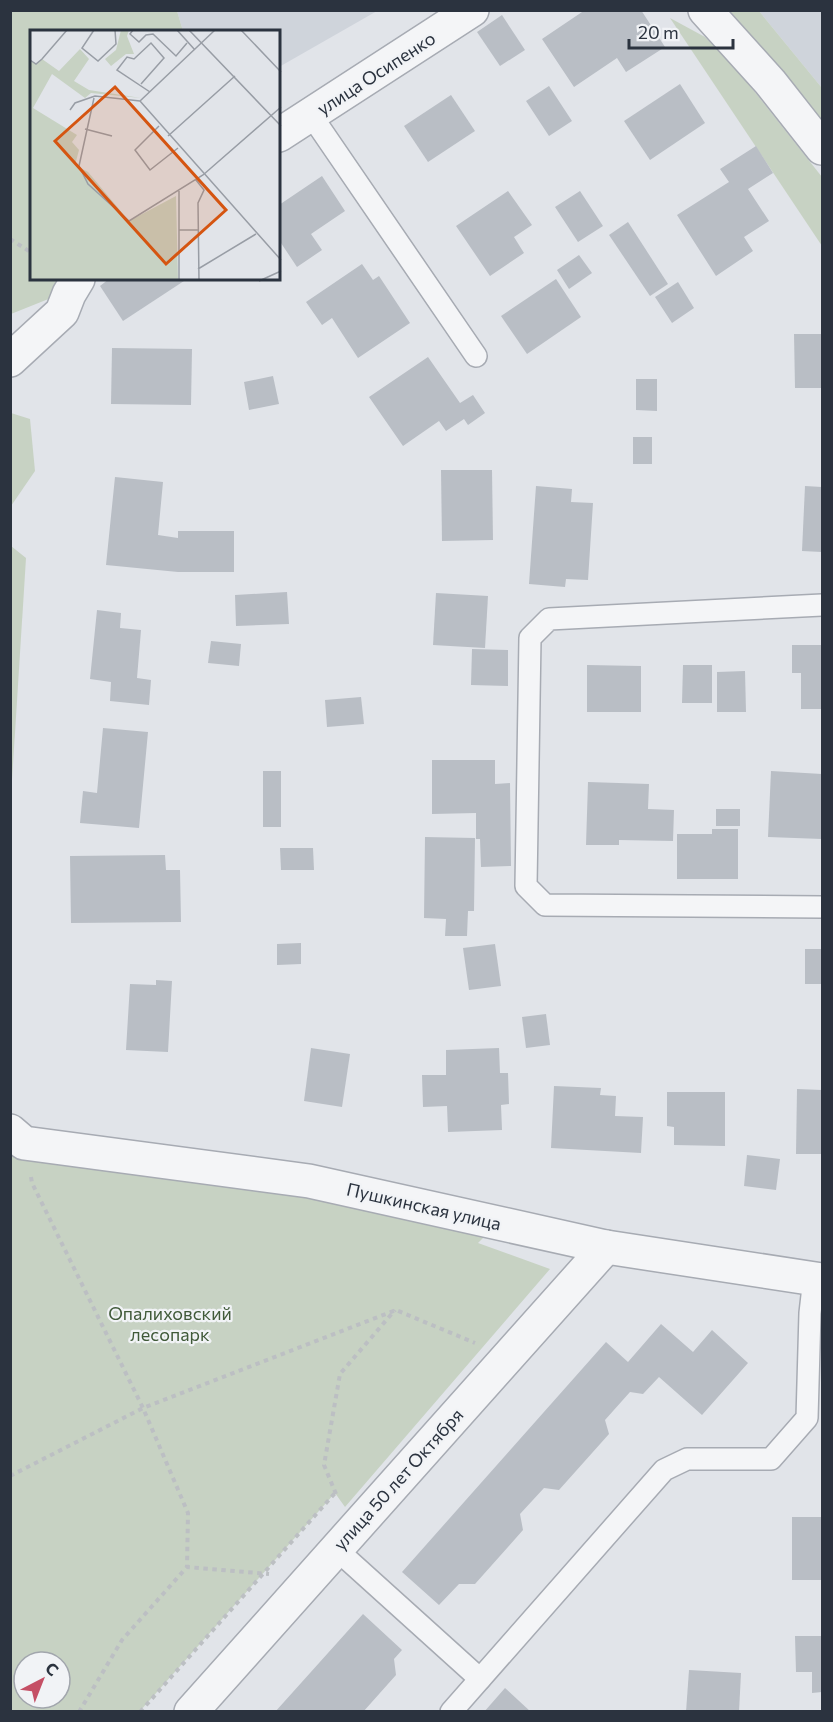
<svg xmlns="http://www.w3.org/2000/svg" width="833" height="1722" viewBox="0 0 833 1722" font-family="Commissioner,sans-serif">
  <rect width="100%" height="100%" fill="#e1e4e9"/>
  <g fill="#cfd4db">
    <polygon points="177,11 377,11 279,67 279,32 183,31"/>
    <polygon points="759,11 822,11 822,88"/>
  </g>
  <g fill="#c7d2c3" fill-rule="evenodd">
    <polygon points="11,11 177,11 183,31 32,32 32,279 69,279 56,296 11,314"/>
    <polygon points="722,11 759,11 822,88 822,129"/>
    <polygon points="670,18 705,37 736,68 822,177 822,246"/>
    <polygon points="11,413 30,419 35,471 11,506"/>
    <polygon points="11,546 26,558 11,796"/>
    <path d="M10,1131L498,1223L478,1243L550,1269L345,1507L335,1493L140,1711H11ZM24,1662H60V1698H24Z"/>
  </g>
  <g fill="#b9bec5">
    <polygon points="585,10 641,10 665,47 626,72 617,58 574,87 542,39"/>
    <polygon points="502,15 525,50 500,66 477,32"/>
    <polygon points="680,84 705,123 650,160 624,121"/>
    <polygon points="549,86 572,121 549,136 526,101"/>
    <polygon points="451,95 475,131 428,162 404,126"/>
    <polygon points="756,146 773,173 748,189 769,221 744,237 753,251 716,276 677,215 729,182 720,169"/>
    <polygon points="322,176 345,211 311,234 322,250 297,267 279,240 279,205"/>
    <polygon points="508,191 532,225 514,237 524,253 490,276 456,226"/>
    <polygon points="580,191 603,226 578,242 555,207"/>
    <polygon points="628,222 668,284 650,296 609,235"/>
    <polygon points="579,255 592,273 569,289 557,270"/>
    <polygon points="362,264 373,280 379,276 410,323 358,358 332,318 322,325 306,302"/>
    <polygon points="109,279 187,279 123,321 100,286"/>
    <polygon points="556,279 581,317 527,354 501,316"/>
    <polygon points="678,282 694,308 672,323 655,297"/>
    <polygon points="794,334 822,334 822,388 795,388"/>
    <polygon points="112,348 192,349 191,405 111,404"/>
    <polygon points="428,357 460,403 473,395 485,413 468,425 464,419 446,431 439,421 403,446 369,397"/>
    <polygon points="273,376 279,404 249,410 244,382"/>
    <polygon points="636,379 657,379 657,411 636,410"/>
    <rect x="633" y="437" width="19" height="27"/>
    <polygon points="441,470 492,470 493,540 442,541"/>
    <polygon points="115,477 163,482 158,535 178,538 178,531 234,531 234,572 178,572 106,565"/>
    <polygon points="536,486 572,489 571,502 593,503 588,580 566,579 565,587 529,584"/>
    <polygon points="805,486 822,487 822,552 802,551"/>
    <polygon points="287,592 289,624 236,626 235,595"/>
    <polygon points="436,593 488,596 485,648 433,645"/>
    <polygon points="97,610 121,613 120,628 141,630 137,678 151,680 149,705 110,701 111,682 90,679"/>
    <polygon points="211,641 241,644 239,666 208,663"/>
    <polygon points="792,645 822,645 822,709 801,709 801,673 792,673"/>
    <polygon points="472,649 508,650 508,686 471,685"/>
    <polygon points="587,665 641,666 641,712 587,712"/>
    <polygon points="683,665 712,665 712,703 682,703"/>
    <polygon points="745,671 746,712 717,712 717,672"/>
    <polygon points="361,697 364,724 327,727 325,700"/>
    <polygon points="103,728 148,732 139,828 80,823 83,791 97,793"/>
    <polygon points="432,760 495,760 495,784 510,783 511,866 481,867 480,839 476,839 476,813 432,814"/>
    <rect x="263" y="771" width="18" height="56"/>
    <polygon points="771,771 822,774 822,839 768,837"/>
    <polygon points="588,782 649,784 648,809 674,810 673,841 619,840 619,845 586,845"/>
    <rect x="716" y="809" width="24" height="17"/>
    <polygon points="712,829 738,829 738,879 677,879 677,834 712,834"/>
    <polygon points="425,837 475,838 474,911 468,911 467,936 445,936 446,919 424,918"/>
    <polygon points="280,848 313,848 314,870 281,870"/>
    <polygon points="165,855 166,870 180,870 181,922 71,923 70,856"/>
    <polygon points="301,943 301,964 277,965 277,944"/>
    <polygon points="495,944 501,986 469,990 463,948"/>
    <rect x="805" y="949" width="17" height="35"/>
    <polygon points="156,980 172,981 168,1052 126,1050 130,984 156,985"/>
    <polygon points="546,1014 550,1045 526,1048 522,1017"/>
    <polygon points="311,1048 350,1054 342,1107 304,1101"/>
    <polygon points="499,1048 500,1073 508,1073 509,1104 501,1105 502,1130 448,1132 447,1106 423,1107 422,1075 446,1075 446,1050"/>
    <polygon points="554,1086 601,1088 600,1095 616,1096 615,1116 643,1117 641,1153 551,1148"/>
    <polygon points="797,1089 822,1090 822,1154 796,1154"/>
    <polygon points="667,1092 725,1092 725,1146 674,1145 674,1127 667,1126"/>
    <polygon points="747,1155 780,1159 776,1190 744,1186"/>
    <polygon points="661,1324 693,1352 712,1330 748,1363 702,1415 659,1377 643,1394 630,1392 605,1420 609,1434 559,1490 544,1488 520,1514 523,1530 475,1584 459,1584 439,1605 402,1572 606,1342 628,1362"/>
    <rect x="792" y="1517" width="30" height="63"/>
    <polygon points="363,1614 402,1650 394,1659 396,1675 363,1712 275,1712"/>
    <polygon points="795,1636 822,1636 822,1692 812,1693 812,1672 796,1672"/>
    <polygon points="689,1670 741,1673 739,1712 686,1712"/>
    <polygon points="505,1688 531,1712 484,1712"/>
  </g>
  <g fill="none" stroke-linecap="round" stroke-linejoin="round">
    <defs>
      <g id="lane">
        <polyline points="311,115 476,356"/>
        <polyline points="822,605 549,619 530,638 526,886 545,905 822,907"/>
        <polyline points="336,1549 480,1679"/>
        <polyline points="451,1712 664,1470 687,1459 771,1459 807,1418 810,1313 814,1278"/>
      </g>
      <g id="street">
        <polyline points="705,10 770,82 822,148"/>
        <polyline points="279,135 472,10"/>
        <polyline points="10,360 62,312 69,294 78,279"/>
        <polyline points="10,1131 24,1143 309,1181 606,1247 822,1280"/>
        <polyline points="191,1712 606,1247"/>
      </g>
    </defs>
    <use href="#lane" stroke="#a7abb3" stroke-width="24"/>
    <use href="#street" stroke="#a7abb3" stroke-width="36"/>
    <g stroke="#bcbfc3" stroke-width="4" stroke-dasharray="4.5 4.5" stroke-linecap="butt">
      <polyline points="10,239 32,253"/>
      <polyline points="31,1177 32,1183 143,1408 188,1513 187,1567"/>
      <polyline points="10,1476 143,1408 396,1310 475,1343"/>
      <polyline points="336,1494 324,1465 340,1374 395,1310"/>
      <polyline points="79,1712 122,1640 187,1567 269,1574"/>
      <polyline points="140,1712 335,1493"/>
    </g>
    <use href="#lane" stroke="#f4f5f7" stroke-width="21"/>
    <use href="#street" stroke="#f4f5f7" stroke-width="33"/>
  </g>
  <g text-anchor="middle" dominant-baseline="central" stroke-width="4.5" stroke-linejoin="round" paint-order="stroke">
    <g font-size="18" fill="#2b333f" stroke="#f1f3f6">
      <text transform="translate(376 73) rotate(-33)">улица Осипенко</text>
      <text transform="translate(424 1206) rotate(13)">Пушкинская улица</text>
      <text transform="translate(398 1479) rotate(-48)">улица 50 лет Октября</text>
    </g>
    <g font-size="18" fill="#405a39" stroke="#f1f3f6">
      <text x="170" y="1313">Опалиховский<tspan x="170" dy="21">лесопарк</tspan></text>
    </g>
  </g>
  <g transform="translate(30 30)">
    <rect width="250" height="250" fill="#e1e4e9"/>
    <path d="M91,0H99L97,6L104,24H96L81,36L75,29L86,20ZM50,19L59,29L44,51L59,60L111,68L61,63L55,68L22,44L3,78L47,105L42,112L49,120L45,135L58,142L99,191L146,166L148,250L0,251V30L6,34L12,29L29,41Z" fill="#c7d2c3"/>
    <path fill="none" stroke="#989da5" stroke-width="1.5" d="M64,0L52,18L68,31L86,14L85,0M103,0L100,4L109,12L116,5L123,4L146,26L157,13M147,0L165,20M159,0L251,96M211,0L251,42M0,30L6,34L12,29L37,0M111,54L134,28L121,13L104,29L97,27L87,40L120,62M64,68L49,136L58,154L99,191L173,145L251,77M110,71L251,230M110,71L185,0M40,80L45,73L65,66L110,71M129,96L105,120L120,140L148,118M55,99L82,106M138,106L205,46M166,150L174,160L168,173L169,251M149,161V251M149,200H168M168,239L226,204M229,251L251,241"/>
    <path fill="#d55511" fill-opacity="0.15" stroke="#d55511" stroke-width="3" d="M85,57L196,180L136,234L25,111Z"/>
    <rect width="250" height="250" fill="none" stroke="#2b333f" stroke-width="3"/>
  </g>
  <rect width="833" height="1722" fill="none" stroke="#2b333f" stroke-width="24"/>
  <g transform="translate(42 1680) rotate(42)"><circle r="28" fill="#f1f3f6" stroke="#a2a6ad" stroke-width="1.5"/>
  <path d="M0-4.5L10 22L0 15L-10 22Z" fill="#c54f65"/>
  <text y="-9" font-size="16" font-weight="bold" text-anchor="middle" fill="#2b333f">С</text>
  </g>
  <path d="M629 39v9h104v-9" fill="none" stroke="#2b333f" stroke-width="3"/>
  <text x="638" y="39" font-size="18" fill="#2b333f" stroke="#f1f3f6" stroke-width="4.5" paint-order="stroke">20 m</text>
</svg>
